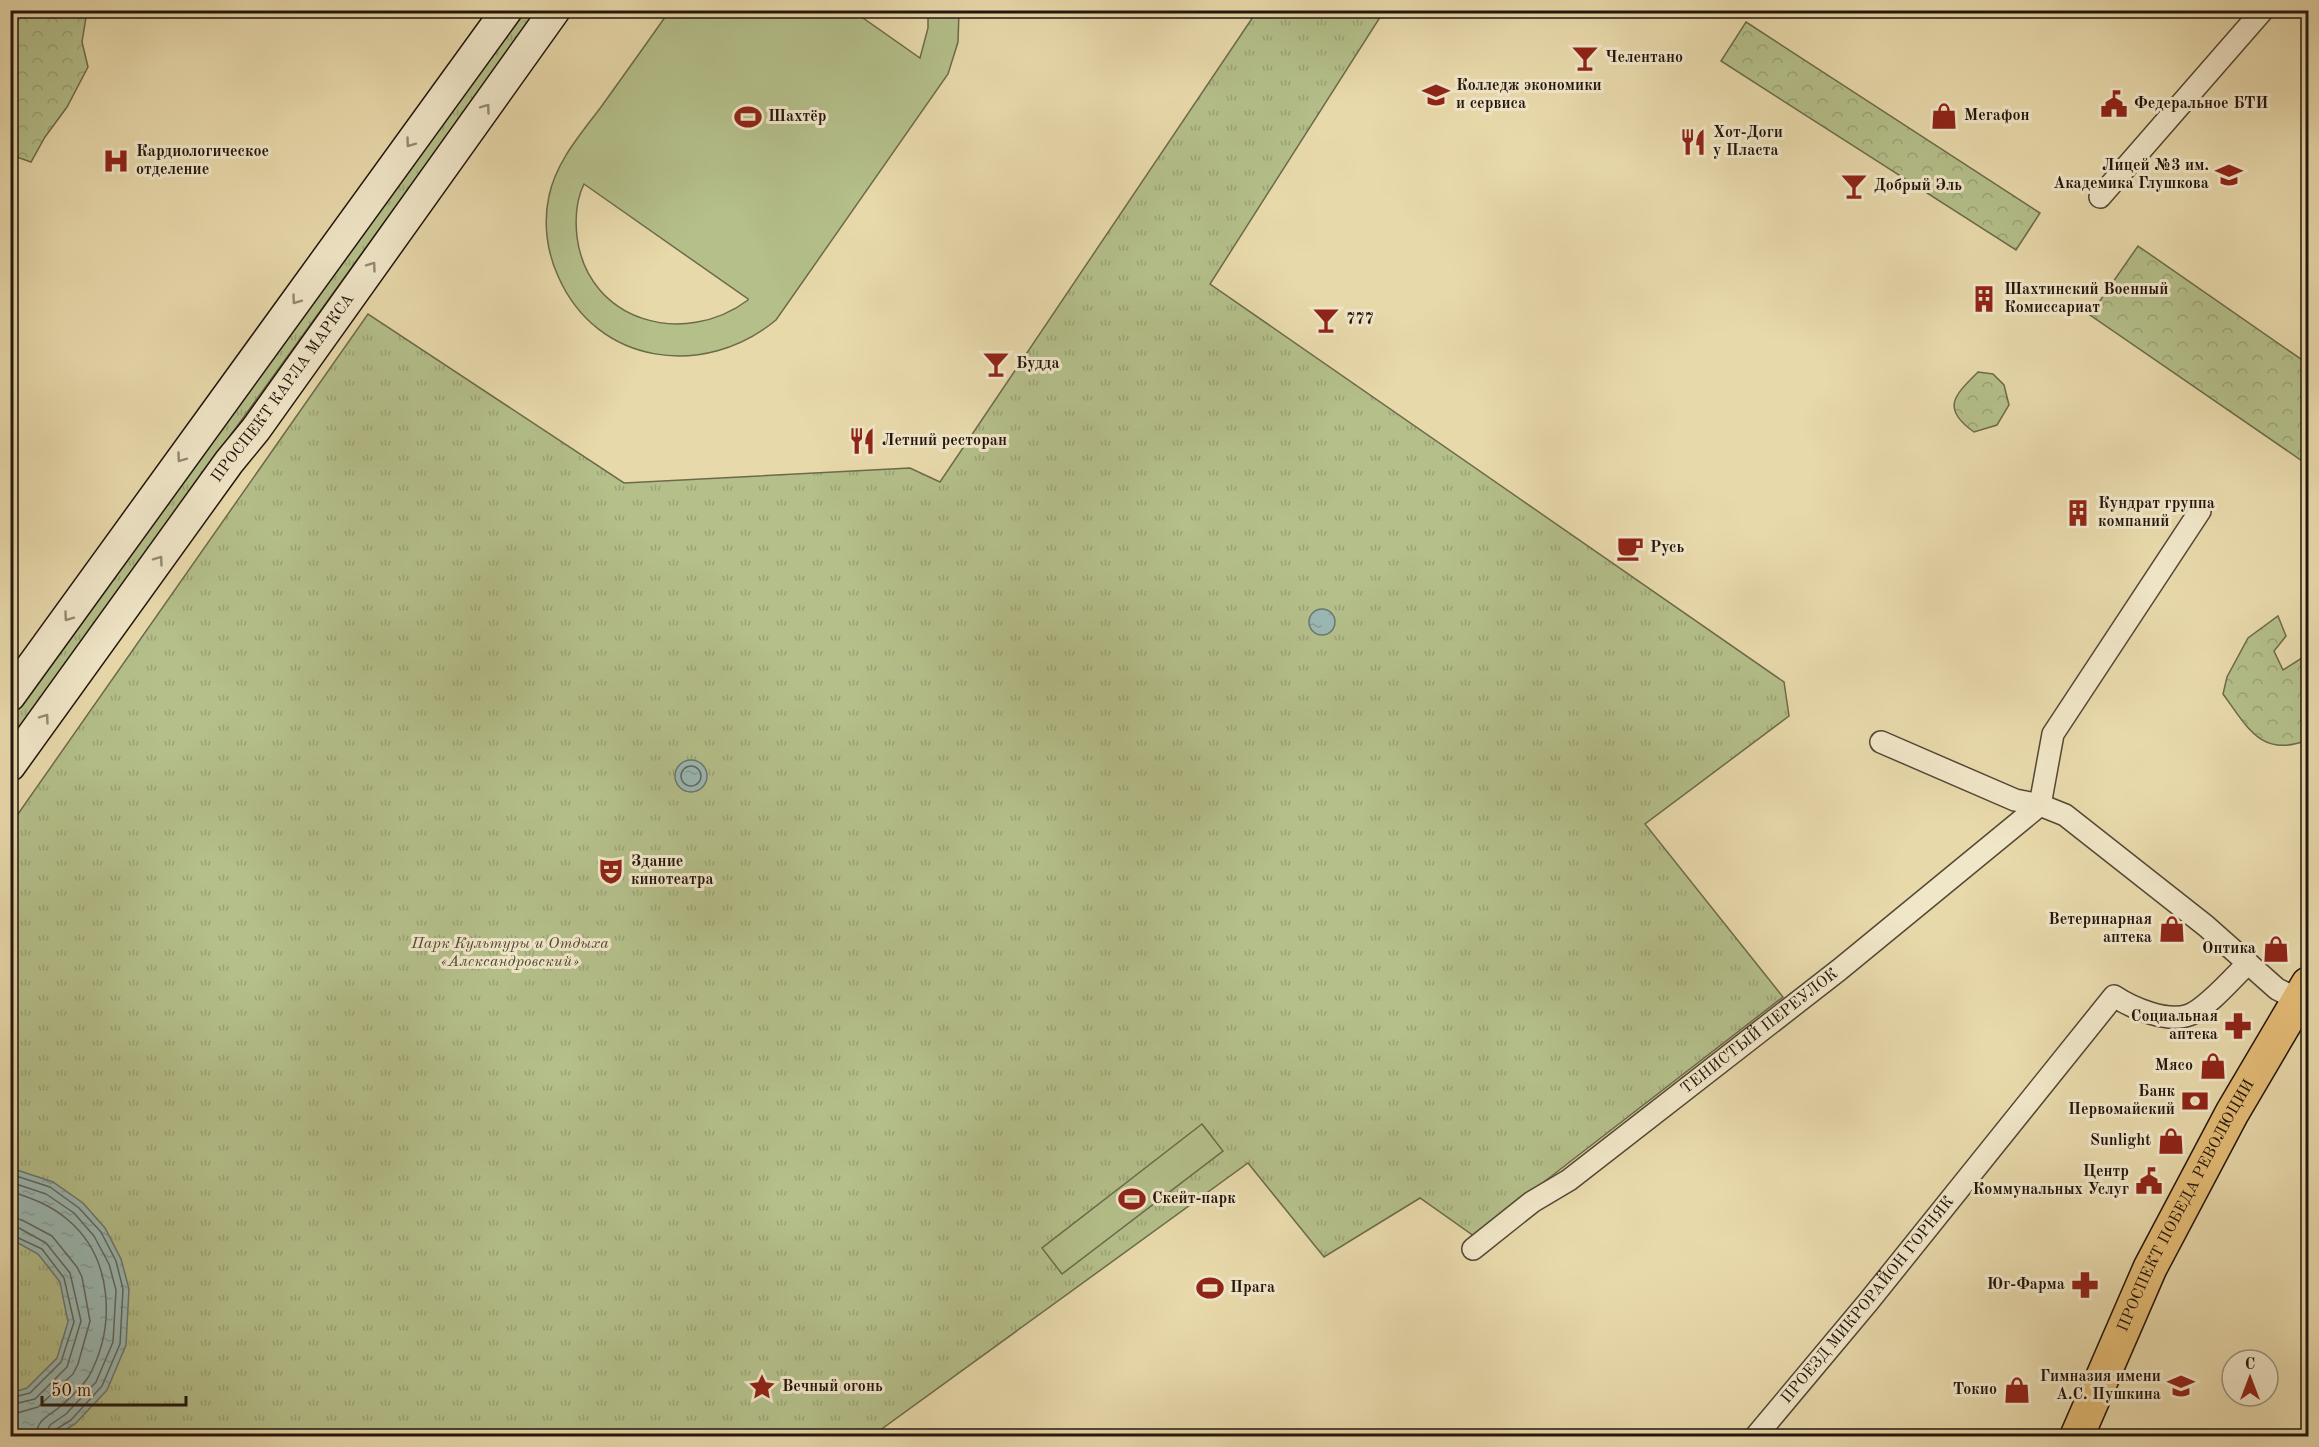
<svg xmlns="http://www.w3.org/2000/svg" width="2319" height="1447" viewBox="0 0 2319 1447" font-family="'Old Standard TT',serif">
  <defs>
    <pattern id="grass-tufts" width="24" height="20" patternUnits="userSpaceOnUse" patternTransform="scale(1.5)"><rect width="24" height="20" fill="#b4bf8a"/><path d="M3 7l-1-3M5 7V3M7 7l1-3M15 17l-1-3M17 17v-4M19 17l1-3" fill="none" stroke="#9aa376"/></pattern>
    <pattern id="forest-crowns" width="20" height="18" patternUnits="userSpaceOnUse" patternTransform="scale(1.5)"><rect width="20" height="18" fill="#b4bf8a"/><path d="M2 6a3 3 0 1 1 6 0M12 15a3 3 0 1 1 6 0" fill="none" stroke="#9aa376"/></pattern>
    <pattern id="water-ripples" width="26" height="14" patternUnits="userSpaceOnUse" patternTransform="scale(1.5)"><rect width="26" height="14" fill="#9bb8b3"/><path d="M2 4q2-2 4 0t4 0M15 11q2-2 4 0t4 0" fill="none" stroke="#859d99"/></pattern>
  </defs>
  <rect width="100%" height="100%" fill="#e8d9ab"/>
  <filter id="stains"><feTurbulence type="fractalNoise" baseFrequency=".00333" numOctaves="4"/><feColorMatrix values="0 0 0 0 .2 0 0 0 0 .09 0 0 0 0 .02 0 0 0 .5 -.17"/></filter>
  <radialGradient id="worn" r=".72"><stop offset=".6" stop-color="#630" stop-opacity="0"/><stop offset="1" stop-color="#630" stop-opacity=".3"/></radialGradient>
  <g fill="url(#grass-tufts)" stroke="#6c6a4b" stroke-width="1.5">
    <polygon points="522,11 537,11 11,739 11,719"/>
    <polygon points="1257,11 1384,11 1210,284 1784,682 1789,716 1645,824 1783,997 1474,1236 1420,1198 1324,1257 1248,1163 872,1436 11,1436 11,824 368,314 624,483 910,468 940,482"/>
  </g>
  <g fill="url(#forest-crowns)" stroke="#6c6a4b" stroke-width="1.5">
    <polygon points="11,10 87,11 82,42 88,67 67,107 45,137 31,162 11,155"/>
    <polygon points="1746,22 2040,213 2016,250 1721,61"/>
    <polygon points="2138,246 2308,364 2308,465 2090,315"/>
    <path d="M1978,372L1993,374L2004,385L2009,405L1997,425L1974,432C1940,408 1955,395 1978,372Z"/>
    <path d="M2278,616L2286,636L2274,651L2283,670L2302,658L2308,649V740C2261,758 2248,728 2223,694L2227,677L2248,638Z"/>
  </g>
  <g fill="#b4bf8a" stroke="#6c6a4b" stroke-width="1.5" fill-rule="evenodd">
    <path d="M670,10L853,11L920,58L928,28V11H959L958,42L948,74L776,320C705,379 597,366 558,276C547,252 543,223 549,196C556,162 580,135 601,107C624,75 647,43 670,10ZM584,184L748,299V300C684,348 588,322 577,237C575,219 576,200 584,184Z"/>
    <polygon points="1202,1124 1223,1151 1062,1274 1042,1248"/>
  </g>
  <g fill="url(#water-ripples)" stroke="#6b7770" stroke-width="1.5">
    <circle cx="1322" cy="622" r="13"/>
    <circle cx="691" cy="776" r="16"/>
    <polygon points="11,1168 53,1182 83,1203 105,1228 121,1259 129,1289 126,1345 107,1390 75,1424 55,1436 11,1436 11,1393 27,1388 57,1358 68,1322 60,1282 38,1254 11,1239"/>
  </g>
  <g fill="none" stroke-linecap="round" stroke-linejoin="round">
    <g stroke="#5f6760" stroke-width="1.5">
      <circle cx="691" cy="776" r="10"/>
      <polyline points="10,1174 50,1187 79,1208 101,1232 116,1261 123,1289 120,1344 102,1386 71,1420 55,1430 53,1436"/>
      <polyline points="10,1182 46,1194 74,1213 94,1236 109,1264 116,1290 113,1342 96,1382 66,1414 50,1425 45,1436"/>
      <path d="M10,1191C31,1198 51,1205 68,1220C113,1258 116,1326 89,1376C83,1386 70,1398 61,1406C49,1416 37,1419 36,1436"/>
      <polyline points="10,1217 22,1220 52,1236 77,1267 82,1277 90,1321 78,1364 73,1374 38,1407 10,1415"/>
      <polyline points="10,1227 19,1228 46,1243 70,1273 81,1321 67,1367 35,1399 10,1405"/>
      <polyline points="10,1234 42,1249 64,1278 74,1322 61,1362 30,1393 10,1398"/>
    </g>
    <defs>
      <g id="street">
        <polyline points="2100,197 2263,10"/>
        <polyline points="1881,742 2015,800 2040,805 2065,815 2206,926 2277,989 2299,1000"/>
        <path id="s1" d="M1473,1249L1532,1202L1569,1180L1839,970L2040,805L2053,734L2200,511"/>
        <path id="s2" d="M1756,1436L1869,1301L2114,996C2132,1008 2167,1023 2189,1015C2206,1009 2234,977 2248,963"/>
      </g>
      <g id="secondary">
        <polyline points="10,696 507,10"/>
        <path id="s3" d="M10,766L229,462L256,429L555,10"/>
      </g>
      <g id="primary">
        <path id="s4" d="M2077,1436L2150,1268L2232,1113L2308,984"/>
      </g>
    </defs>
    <use href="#street" stroke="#544734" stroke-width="24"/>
    <use href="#secondary" stroke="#23160c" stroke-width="33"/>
    <use href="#primary" stroke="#23160c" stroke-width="36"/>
    <use href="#street" stroke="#f0e6c8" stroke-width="21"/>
    <use href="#secondary" stroke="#f0e6c8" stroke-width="30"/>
    <use href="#primary" stroke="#e4bc76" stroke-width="33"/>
  </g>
  <defs><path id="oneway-chevron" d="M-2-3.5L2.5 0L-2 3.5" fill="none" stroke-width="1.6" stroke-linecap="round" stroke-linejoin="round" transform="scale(1.5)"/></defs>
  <g stroke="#948873">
    <use href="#oneway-chevron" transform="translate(486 108) rotate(-54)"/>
    <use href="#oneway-chevron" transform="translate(410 143) rotate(126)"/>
    <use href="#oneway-chevron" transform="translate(372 266) rotate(-54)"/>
    <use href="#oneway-chevron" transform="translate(296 300) rotate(126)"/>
    <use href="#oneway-chevron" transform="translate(181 458) rotate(126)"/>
    <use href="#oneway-chevron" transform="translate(159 560) rotate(-54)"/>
    <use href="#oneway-chevron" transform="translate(68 617) rotate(126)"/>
    <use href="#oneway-chevron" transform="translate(45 718) rotate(-54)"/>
  </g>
  <defs>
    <symbol id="bar-bare" viewBox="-9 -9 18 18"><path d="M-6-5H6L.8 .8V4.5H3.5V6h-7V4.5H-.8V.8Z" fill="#8f2418" stroke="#f0e6c8" stroke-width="2.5" paint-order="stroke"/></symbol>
    <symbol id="university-bare" viewBox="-9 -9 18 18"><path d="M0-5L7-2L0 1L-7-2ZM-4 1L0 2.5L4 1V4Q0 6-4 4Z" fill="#8f2418" stroke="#f0e6c8" stroke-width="2.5" paint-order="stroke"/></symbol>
    <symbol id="civic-bare" viewBox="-9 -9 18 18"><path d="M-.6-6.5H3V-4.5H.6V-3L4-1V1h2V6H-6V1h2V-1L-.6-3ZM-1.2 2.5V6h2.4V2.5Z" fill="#8f2418" stroke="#f0e6c8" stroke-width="2.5" paint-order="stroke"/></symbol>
    <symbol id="shop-bare" viewBox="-9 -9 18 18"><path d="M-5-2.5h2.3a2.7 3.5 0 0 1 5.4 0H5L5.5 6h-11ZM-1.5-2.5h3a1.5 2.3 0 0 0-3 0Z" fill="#8f2418" stroke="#f0e6c8" stroke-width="2.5" paint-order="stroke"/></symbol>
    <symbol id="stadium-bare" viewBox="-9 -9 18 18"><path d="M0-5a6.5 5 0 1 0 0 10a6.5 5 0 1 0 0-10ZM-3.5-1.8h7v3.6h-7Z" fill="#8f2418" stroke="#f0e6c8" stroke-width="2.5" paint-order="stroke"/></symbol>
    <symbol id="restaurant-bare" viewBox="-9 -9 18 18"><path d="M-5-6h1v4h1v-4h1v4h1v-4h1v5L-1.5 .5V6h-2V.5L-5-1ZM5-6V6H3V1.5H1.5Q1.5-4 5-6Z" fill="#8f2418" stroke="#f0e6c8" stroke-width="2.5" paint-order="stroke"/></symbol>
    <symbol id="hospital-bare" viewBox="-9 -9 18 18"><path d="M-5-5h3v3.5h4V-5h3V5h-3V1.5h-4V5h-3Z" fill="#8f2418" stroke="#f0e6c8" stroke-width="2.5" paint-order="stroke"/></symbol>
    <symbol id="school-bare" viewBox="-9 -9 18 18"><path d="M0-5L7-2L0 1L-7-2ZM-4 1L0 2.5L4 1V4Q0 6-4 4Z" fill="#8f2418" stroke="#f0e6c8" stroke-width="2.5" paint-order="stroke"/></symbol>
    <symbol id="building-bare" viewBox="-9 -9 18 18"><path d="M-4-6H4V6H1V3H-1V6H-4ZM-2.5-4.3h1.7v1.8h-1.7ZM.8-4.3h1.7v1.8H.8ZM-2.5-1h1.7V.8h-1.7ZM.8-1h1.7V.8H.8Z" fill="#8f2418" stroke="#f0e6c8" stroke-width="2.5" paint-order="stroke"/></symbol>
    <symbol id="cafe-bare" viewBox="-9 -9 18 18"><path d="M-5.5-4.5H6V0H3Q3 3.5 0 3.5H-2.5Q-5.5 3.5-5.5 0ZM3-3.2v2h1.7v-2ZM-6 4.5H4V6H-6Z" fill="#8f2418" stroke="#f0e6c8" stroke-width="2.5" paint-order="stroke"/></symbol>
    <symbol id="theatre-bare" viewBox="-9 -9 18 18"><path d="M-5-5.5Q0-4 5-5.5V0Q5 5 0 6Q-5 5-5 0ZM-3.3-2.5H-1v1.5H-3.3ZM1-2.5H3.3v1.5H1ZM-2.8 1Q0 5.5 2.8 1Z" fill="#8f2418" stroke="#f0e6c8" stroke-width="2.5" paint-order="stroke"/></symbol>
    <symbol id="pharmacy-bare" viewBox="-9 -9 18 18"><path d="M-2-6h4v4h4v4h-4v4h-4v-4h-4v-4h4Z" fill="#8f2418" stroke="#f0e6c8" stroke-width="2.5" paint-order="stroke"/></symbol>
    <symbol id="bank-bare" viewBox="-9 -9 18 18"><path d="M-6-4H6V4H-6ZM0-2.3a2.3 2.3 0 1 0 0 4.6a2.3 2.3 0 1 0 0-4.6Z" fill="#8f2418" stroke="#f0e6c8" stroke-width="2.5" paint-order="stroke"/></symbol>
    <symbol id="sight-bare" viewBox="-9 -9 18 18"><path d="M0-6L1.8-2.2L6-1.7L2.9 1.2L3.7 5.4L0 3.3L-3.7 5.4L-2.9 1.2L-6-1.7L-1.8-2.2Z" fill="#8f2418" stroke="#f0e6c8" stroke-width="2.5" paint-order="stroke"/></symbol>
  </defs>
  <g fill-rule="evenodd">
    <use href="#bar-bare" x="1566" y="39" width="38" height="38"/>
    <use href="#university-bare" x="1417" y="76" width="38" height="38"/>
    <use href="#civic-bare" x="2095" y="85" width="38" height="38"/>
    <use href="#shop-bare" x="1925" y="97" width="38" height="38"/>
    <use href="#stadium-bare" x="729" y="98" width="38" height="38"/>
    <use href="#restaurant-bare" x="1674" y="123" width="38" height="38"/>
    <use href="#hospital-bare" x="97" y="142" width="38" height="38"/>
    <use href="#school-bare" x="2210" y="156" width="38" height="38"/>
    <use href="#bar-bare" x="1835" y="167" width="38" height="38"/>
    <use href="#building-bare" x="1965" y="280" width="38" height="38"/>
    <use href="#bar-bare" x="1307" y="301" width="38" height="38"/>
    <use href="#bar-bare" x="977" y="345" width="38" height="38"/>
    <use href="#restaurant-bare" x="843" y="422" width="38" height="38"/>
    <use href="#building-bare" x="2059" y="494" width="38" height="38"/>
    <use href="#cafe-bare" x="1611" y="529" width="38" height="38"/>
    <use href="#theatre-bare" x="592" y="852" width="38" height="38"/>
    <use href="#shop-bare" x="2153" y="910" width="38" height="38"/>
    <use href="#shop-bare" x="2257" y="930" width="38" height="38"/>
    <use href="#pharmacy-bare" x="2219" y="1007" width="38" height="38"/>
    <use href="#shop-bare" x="2194" y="1047" width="38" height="38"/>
    <use href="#bank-bare" x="2176" y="1082" width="38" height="38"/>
    <use href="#shop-bare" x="2152" y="1122" width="38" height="38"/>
    <use href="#civic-bare" x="2130" y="1162" width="38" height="38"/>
    <use href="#stadium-bare" x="1113" y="1180" width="38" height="38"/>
    <use href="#pharmacy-bare" x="2066" y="1266" width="38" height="38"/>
    <use href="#stadium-bare" x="1191" y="1269" width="38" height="38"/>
    <use href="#school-bare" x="2162" y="1367" width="38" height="38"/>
    <use href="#sight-bare" x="743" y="1368" width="38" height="38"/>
    <use href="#shop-bare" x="1998" y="1371" width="38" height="38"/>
  </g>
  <g text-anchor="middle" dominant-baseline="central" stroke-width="6" stroke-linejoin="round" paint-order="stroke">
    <g font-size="16" font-weight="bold" fill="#23160c" stroke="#f0e6c8" text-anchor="start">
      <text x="1605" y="58">Челентано</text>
      <text x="1456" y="86">Колледж экономики<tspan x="1456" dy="18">и сервиса</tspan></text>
      <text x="2134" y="104">Федеральное БТИ</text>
      <text x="1964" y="116">Мегафон</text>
      <text x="768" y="117">Шахтёр</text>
      <text x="1713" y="133">Хот-Доги<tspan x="1713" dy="18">у Пласта</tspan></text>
      <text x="136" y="152">Кардиологическое<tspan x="136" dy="18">отделение</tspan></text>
      <text x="2209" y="166" text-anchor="end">Лицей №3 им.<tspan x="2209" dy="18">Академика Глушкова</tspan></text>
      <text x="1874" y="186">Добрый Эль</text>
      <text x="2004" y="290">Шахтинский Военный<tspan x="2004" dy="18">Комиссариат</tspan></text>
      <text x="1346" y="320">777</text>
      <text x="1016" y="364">Будда</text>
      <text x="882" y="441">Летний ресторан</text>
      <text x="2098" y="504">Кундрат группа<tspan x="2098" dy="18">компаний</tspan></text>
      <text x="1650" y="548">Русь</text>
      <text x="631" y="862">Здание<tspan x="631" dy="18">кинотеатра</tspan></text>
      <text x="2152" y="920" text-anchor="end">Ветеринарная<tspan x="2152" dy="18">аптека</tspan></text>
      <text x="2256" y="949" text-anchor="end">Оптика</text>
      <text x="2218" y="1017" text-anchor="end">Социальная<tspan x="2218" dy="18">аптека</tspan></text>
      <text x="2193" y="1066" text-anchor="end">Мясо</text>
      <text x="2175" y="1092" text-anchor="end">Банк<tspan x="2175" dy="18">Первомайский</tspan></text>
      <text x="2151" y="1141" text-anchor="end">Sunlight</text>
      <text x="2129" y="1172" text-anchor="end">Центр<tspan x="2129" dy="18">Коммунальных Услуг</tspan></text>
      <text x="1152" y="1199">Скейт-парк</text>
      <text x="2065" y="1285" text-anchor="end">Юг-Фарма</text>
      <text x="1230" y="1288">Прага</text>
      <text x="2161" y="1377" text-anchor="end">Гимназия имени<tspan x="2161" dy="18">А.С. Пушкина</tspan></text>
      <text x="782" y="1387">Вечный огонь</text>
      <text x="1997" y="1390" text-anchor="end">Токио</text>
    </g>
    <g font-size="16" fill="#23160c" stroke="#f0e6c8">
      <text stroke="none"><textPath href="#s3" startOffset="466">ПРОСПЕКТ КАРЛА МАРКСА</textPath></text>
      <text stroke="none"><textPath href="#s1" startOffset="360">ТЕНИСТЫЙ ПЕРЕУЛОК</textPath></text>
      <text stroke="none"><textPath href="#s4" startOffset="255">ПРОСПЕКТ ПОБЕДА РЕВОЛЮЦИИ</textPath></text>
      <text stroke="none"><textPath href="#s2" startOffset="176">ПРОЕЗД МИКРОРАЙОН ГОРНЯК</textPath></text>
    </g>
    <g font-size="16" font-style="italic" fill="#4e4932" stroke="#f0e6c8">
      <text x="510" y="944">Парк Культуры и Отдыха<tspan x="510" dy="18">«Александровский»</tspan></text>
    </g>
  </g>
  <rect width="2319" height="1447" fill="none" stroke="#e8d9ab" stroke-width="36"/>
  <rect x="12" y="12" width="2295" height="1423" fill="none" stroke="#23160c" stroke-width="3"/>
  <rect x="18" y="18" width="2283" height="1411" fill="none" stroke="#23160c" stroke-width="1.5"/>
  <g transform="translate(2250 1378)"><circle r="28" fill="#f0e6c8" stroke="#9e937d" stroke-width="1.5"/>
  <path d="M0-4.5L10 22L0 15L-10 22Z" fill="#8f2418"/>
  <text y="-9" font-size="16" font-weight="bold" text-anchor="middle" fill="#23160c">С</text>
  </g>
  <path d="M42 1396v9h144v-9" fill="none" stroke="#23160c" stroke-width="3"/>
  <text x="51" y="1396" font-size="18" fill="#23160c" stroke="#f0e6c8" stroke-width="4.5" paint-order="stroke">50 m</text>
  <rect width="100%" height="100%" filter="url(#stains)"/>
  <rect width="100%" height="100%" fill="url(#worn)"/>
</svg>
